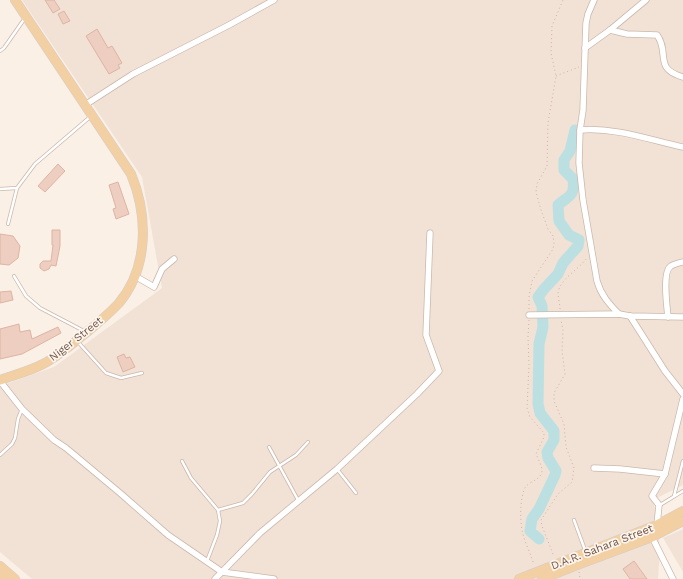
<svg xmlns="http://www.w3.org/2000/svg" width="683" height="579" viewBox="0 0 683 579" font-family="'Work Sans',sans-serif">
  <rect width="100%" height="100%" fill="#faf0e6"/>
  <g fill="#f1e2d5">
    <polygon points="22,0 683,0 683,485 653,500 658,524 660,550 658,579 32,579 0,552 0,386 54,367 162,288 142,177"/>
    <polygon points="683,529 683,572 663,538"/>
  </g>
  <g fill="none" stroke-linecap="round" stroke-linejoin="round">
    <path stroke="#bcdfe2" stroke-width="11" d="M539,539L530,531L532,519L539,509L555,475L556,471L548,458L547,452L554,440V431L540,413L538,404L539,344L543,327L542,306L538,297L544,289L558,274L563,263L578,246L579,240L569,235L559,221L558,205C570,195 575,196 573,179L564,170V160L570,151L575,130"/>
  </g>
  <g fill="#edcec0" stroke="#deb4a2">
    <polygon points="45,0 54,0 60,9 53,13"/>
    <polygon points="64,11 70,21 63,24 58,14"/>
    <polygon points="97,29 108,48 112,46 122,63 118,65 120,68 109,74 86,36"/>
    <polygon points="58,164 65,171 45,192 38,186"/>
    <polygon points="118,182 129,214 116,219 113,209 116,208 109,185"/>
    <polygon points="52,230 60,230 60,246 56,266 51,265 49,269 44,271 40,268 40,264 43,261 51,261 53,245 52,245"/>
    <polygon points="0,234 13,236 20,246 18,258 9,265 0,264"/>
    <polygon points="11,291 13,300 0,303 0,292"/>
    <polygon points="19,324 20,332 30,330 32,339 58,327 61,333 22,354 0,359 0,329"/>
    <polygon points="124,354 126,358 130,357 135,367 123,372 117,357"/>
    <polygon points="634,561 647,579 630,579 623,569"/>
  </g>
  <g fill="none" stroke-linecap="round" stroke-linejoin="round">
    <defs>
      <g id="service">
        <polyline points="0,51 4,48 25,18"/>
        <polyline points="0,189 17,188"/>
        <polyline points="8,224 17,188 35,164 90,117"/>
        <polyline points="14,276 26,296 40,308 84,331"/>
        <polyline points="78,342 106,373 121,378 142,373"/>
        <polyline points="269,447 298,500"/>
        <polyline points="0,455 12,444 15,438 18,419 22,409"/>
        <polyline points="182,461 191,478 218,510 220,521 217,535 207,561"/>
        <polyline points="337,469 356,493"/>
        <polyline points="674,496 683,461"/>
        <polyline points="660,505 683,491"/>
        <polyline points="218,510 243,503 252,494 270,472 296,455 308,442"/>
        <polyline points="574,520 585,550"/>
      </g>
      <g id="minor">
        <path d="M594,0L588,14L586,23L583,110L580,130L579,163L583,200L597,281C601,295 609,304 619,314"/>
        <path d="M610,30L627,34L657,35C670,52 653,69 683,77"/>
        <polyline points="585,48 610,30 646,0"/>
        <polyline points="85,105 133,74 229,25 274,0"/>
        <path d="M580,130C615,127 650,140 683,147"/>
        <polyline points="135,276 154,287 162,269 174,259"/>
        <polyline points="529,315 619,314 630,316 683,317"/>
        <polyline points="630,316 665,371 683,394"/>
        <path d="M668,317C667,307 662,271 671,266C674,264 679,263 683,262"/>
        <polyline points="0,381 22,409 54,440 66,448 120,493 168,535 222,572 274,579"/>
        <polyline points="594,468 620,469 665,474"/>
        <polyline points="657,525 659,505 652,496 665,474 683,399"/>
        <polyline points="652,537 673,579"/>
        <polyline points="215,579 260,533 337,469 417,394 439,371 426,335 430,233"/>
      </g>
      <g id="primary">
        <path d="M0,380C14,375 30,371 43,364C59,356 73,343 87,332C98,323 109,314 119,303C149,267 148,215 131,174L15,0"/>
        <polyline points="0,566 15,579"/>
        <polyline points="0,576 3,579"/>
        <polyline points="519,579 657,525 683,511"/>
        <polyline points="542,579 577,565 652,537 683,521"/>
      </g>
    </defs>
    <use href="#service" stroke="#cbb8ad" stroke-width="4"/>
    <use href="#minor" stroke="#cbb8ad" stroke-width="7"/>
    <use href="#primary" stroke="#d4cdca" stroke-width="10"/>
    <g stroke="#d2b1a3" stroke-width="1" stroke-dasharray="1 3" stroke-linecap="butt">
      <polyline points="556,76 579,67"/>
      <polyline points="529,309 529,297 532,281 553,249 554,243 553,236 548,229 541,210 536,192 537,184 547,166 548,123 556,76 551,53 552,26 563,0"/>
      <path d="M560,309C560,304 558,298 558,293C560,279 578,270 586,259"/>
      <path d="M529,320L528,337L529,365L527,408L530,417L544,433V437L536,454C543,470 547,474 530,483C527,485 525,487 524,490C520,502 520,518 522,530C524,541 530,552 533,562"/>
      <polyline points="553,554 542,526 541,520 558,494 572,482 574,468 566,447 564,424 554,401 554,393 565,374 562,351 563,330 561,320"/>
      <polyline points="579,572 580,579"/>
    </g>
    <use href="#service" stroke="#fff" stroke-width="2.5"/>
    <use href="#minor" stroke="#fff" stroke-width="5.5"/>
    <use href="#primary" stroke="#f3cfa4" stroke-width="9"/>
  </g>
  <g text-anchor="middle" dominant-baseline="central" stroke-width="3.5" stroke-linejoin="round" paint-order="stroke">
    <g font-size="11" fill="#71574d" stroke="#fdf5eb">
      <text transform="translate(76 339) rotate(-38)">Niger Street</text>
      <text transform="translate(602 547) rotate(-21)">D.A.R. Sahara Street</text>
    </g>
  </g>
</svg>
